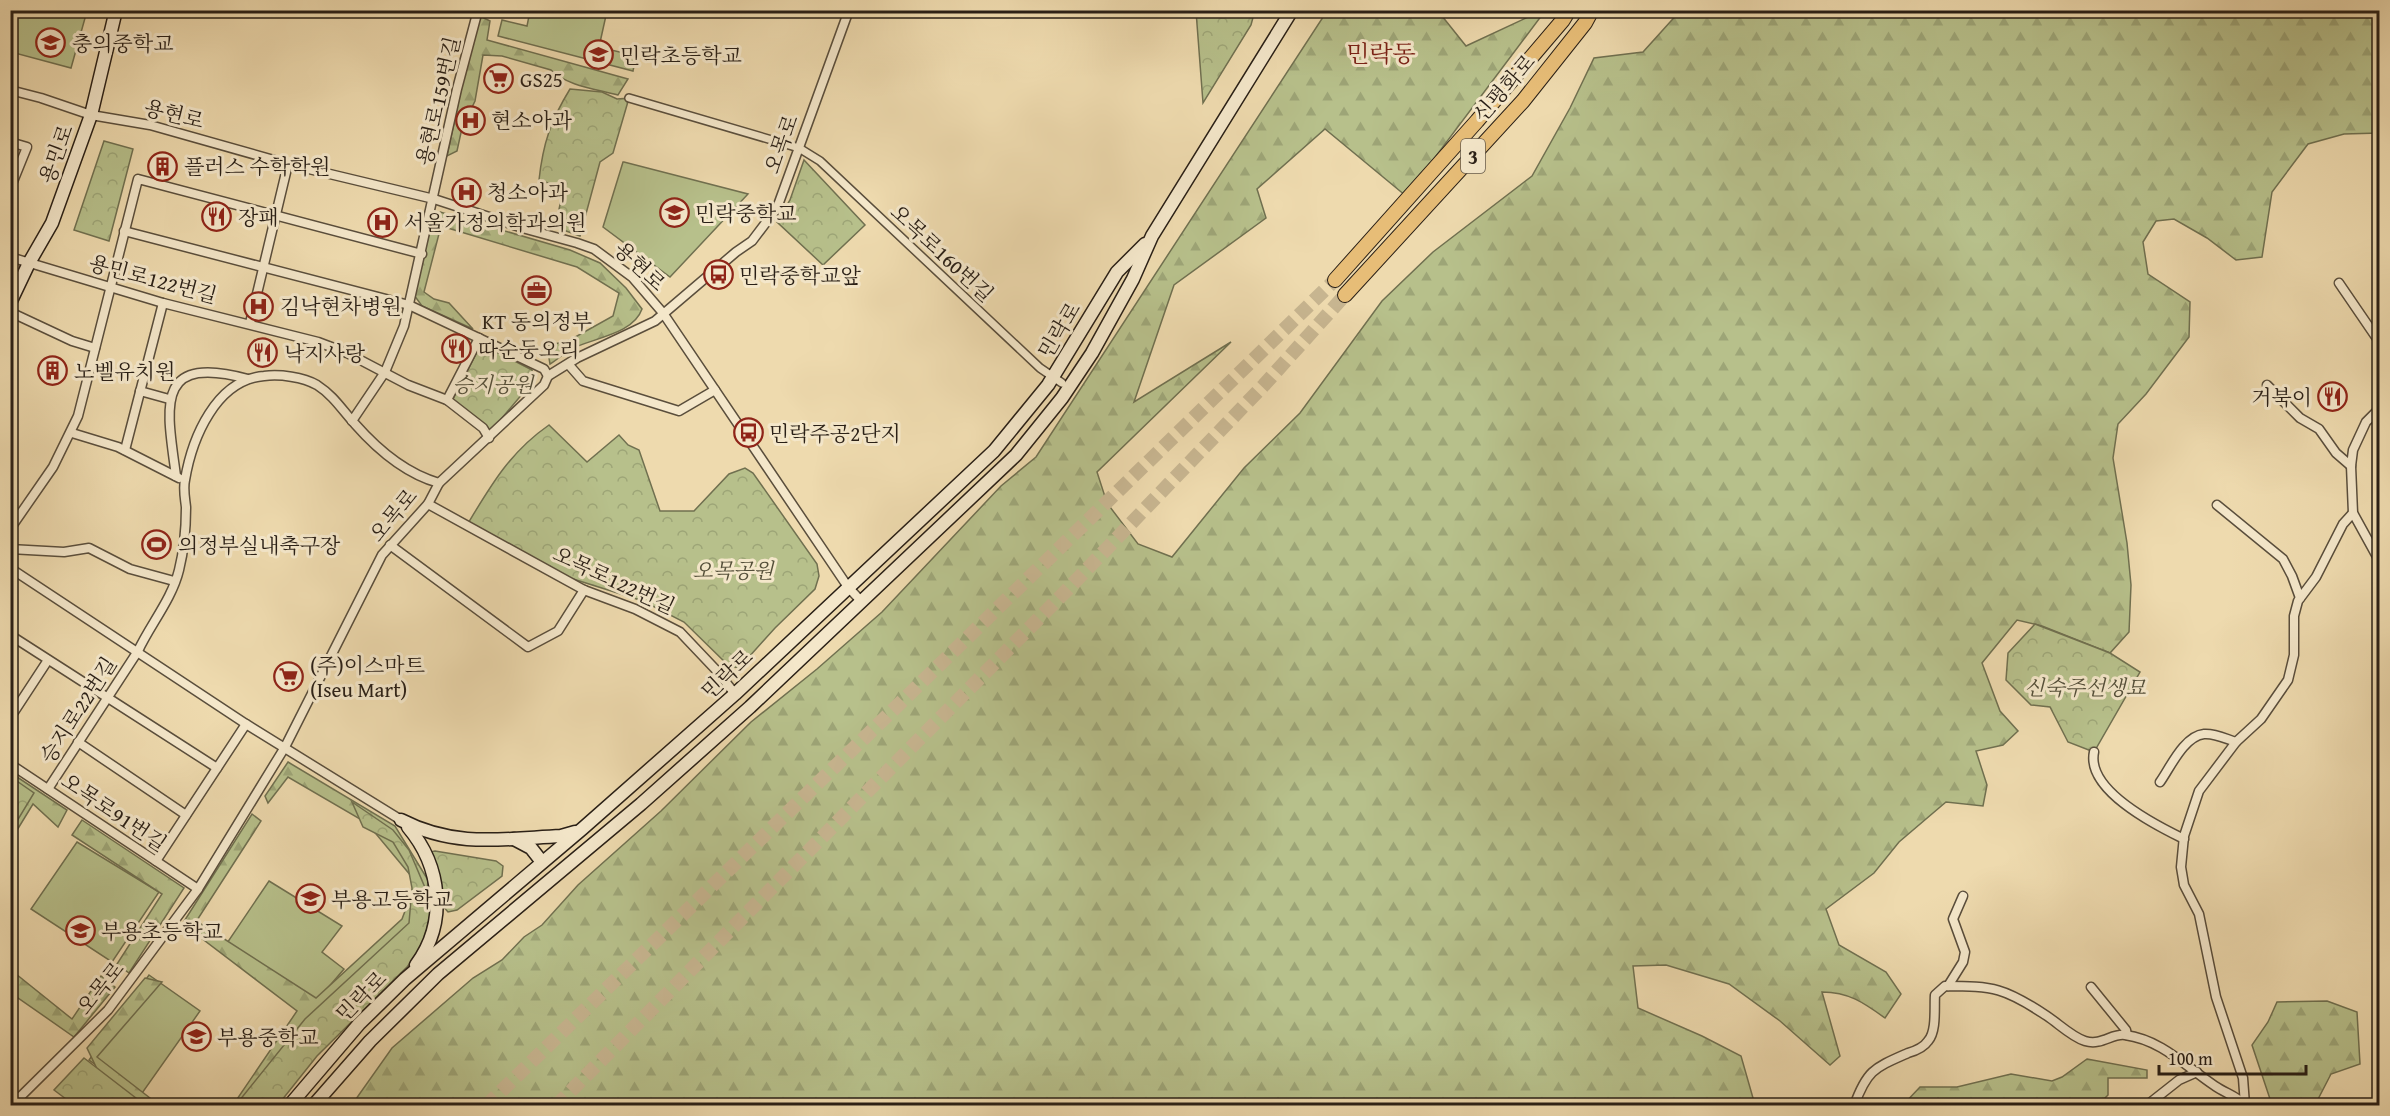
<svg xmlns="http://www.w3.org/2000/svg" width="2390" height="1116" viewBox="0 0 2390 1116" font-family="'Gentium Book Plus','Noto Serif KR',serif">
  <defs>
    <pattern id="forest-firs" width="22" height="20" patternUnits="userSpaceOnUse" patternTransform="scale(1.5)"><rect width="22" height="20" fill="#b7c08b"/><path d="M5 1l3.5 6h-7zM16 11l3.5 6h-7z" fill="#9da577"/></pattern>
    <pattern id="park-crowns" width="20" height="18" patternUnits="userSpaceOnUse" patternTransform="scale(1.5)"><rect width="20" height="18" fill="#b7c08b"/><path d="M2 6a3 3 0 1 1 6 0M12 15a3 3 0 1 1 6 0" fill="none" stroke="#9da577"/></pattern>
  </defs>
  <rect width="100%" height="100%" fill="#eedaae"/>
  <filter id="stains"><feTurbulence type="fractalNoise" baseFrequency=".00333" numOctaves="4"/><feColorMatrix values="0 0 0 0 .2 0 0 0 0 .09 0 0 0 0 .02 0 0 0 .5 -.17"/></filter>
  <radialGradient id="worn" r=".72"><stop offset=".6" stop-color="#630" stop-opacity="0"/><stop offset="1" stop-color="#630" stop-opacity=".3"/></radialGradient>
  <g fill="#b7c08b" stroke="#707050" stroke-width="1.5">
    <polygon points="10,11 87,11 71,68 11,52"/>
    <polygon points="530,11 607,11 599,47 636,56 633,71 498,36 502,20 527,26"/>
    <polygon points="623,162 624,162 748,194 670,277 603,227"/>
    <polygon points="149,536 166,539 164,553 147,550"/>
    <polygon points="77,842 159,892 112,962 31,909"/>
    <polygon points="269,881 342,926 322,952 344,969 309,1010 223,949"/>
    <polygon points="149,975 200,1011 140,1096 89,1060"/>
  </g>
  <g fill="url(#forest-firs)" stroke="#707050" stroke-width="1.5">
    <path d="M1327,11H1438L1466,46L1541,11H1545L1406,196L1325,129L1257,189L1266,218L1174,285L1134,402L1231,342L1097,472L1107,503L1138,544L1172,557L1244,468L1300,413L1382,301L1433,252L1532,176L1570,108L1594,58L1643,52L1680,11H2379V133L2344,134L2308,144L2272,192L2262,257L2236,260L2207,238L2174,219L2156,221L2143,242L2148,274L2190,302L2189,337L2146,394L2118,424L2113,458L2127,543L2131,585L2129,632L2110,653L2042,626L2017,620L1982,663L2000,711L2018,731L2003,745L1976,751L1987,785L1983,806L1946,802L1899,842L1874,873L1826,909L1839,945L1886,972L1901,994L1885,1018C1864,1003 1849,992 1822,992L1840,1056L1830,1065L1780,1021L1729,984L1666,965L1633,966L1638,1008L1702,1036L1741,1056L1755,1105L351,1106L392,1048L473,978L502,960L524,937L542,925L578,885L661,811L751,722L817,669L882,612L1001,486L1036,457Z"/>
    <path d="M480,16L490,21L487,40L628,79L618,95C596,89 567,86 551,70L502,56L483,55L475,101L462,128L457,151L447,156L463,80Z"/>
    <path d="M440,212L570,250L600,263L626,288L642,309C633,335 591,338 569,350C563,354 557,360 550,364L547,346L570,340L613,316L619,293L577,267L441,226L424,292L434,299L449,303L473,329L422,306L414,295L433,218Z"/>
    <polygon points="288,762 395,826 428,880 424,924 259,1105 233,1105 297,1011 192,931 201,924 316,998 402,919 416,882 367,823 288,777 268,803 265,796"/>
    <polygon points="11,773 67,810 58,827 33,804 11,840"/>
    <polygon points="252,814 261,821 192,928 183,923"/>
    <polygon points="82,820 184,888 129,973 117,964 162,894 72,835"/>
    <polygon points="11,970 72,1019 101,976 115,987 74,1037 11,993"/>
    <polygon points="145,978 162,982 97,1057 159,1105 142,1105 99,1073 87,1048"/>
    <polygon points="2327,1001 2357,1012 2360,1064 2331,1074 2315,1105 2285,1105 2270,1099 2252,1045 2268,1022 2277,1002"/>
    <polygon points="2087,1059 2147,1070 2147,1078 2108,1078 2108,1095 2098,1105 1903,1105 1920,1087 1957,1087 2011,1074 2052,1081 2062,1077"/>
  </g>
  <g fill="url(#park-crowns)" stroke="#707050" stroke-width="1.5">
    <polygon points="1255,10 1251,25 1203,103 1196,11"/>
    <path d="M570,89L602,92L617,99L629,98L613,153L600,162L580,236L555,227L562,196L554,185L539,180C543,143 551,120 570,89Z"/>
    <polygon points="104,141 133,149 109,241 74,230"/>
    <polygon points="804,160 865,225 823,265 777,222 790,200"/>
    <polygon points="481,344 532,370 534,380 491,431 453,399"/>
    <path d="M549,425L587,462L619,435L628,445L639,450L660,511H694L729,474L745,468L753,473L817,564L819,576L815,589L775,628L739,668L729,666L684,622L643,601L570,578L467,525C491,485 510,452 549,425Z"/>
    <polygon points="2035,624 2110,653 2140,672 2094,752 2068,742 2050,707 2031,705 2006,680 2008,653"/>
    <polygon points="11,777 34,793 11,831"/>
    <polygon points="352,802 393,830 409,850 429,897 430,915 423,946 407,967 317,1056 278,1105 235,1106 305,1019 409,923 412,888 408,867 393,842 363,827"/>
    <polygon points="435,851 496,861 503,866 502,876 457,910 448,912 441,904 430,852"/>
    <polygon points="84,1058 145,1105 74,1105 54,1090"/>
  </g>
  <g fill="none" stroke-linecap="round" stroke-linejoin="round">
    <g stroke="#c7b590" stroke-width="14" stroke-dasharray="14 7" stroke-linecap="butt">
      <polyline points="486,1106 1335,280"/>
      <polyline points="556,1106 1067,590 1264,385 1345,295"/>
    </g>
    <defs>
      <polyline id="pedestrian" points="629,98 799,148 820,161 1040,368 1062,383"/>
      <g id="minor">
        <polyline points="10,90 41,98 91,115 150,125 288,164 434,199 526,229 577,243 594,249 632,277 663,313 848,587 861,601"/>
        <polyline points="10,142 27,147 10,189"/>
        <polyline points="124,231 409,305 544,369 548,376"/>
        <polyline points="10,257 163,303 318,342 347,353 408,385 447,400 483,428 489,438"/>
        <polyline points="2339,283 2380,343"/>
        <polyline points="10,312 72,341 95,348"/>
        <polyline points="250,323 288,164"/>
        <polyline points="569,365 583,381 679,411 715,390"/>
        <polyline points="2267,385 2300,418 2319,429 2336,453 2351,466"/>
        <polyline points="140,391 169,399"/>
        <polyline points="447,400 479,338"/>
        <polyline points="2380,408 2366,422 2353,450 2351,466 2353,513 2380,562"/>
        <polyline points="352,421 385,372 404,326 457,89 478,10"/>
        <polyline points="72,433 118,447 179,478"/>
        <polyline points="125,450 163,303"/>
        <path d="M176,476C167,408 153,353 248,379"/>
        <polyline points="428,504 584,590 635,609 680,632 717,671 735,694"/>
        <polyline points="2217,505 2283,559 2292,576 2300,598"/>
        <polyline points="10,529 53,467 78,416 138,179 422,254"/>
        <polyline points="390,545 528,647 558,631 584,590"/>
        <polyline points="10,549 64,552 89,548 130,569 174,581"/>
        <polyline points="10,568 246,724 401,820"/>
        <polyline points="10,635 217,768"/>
        <polyline points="10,718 48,660"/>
        <polyline points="78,742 186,815"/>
        <path d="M2094,752C2086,790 2155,825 2184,839"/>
        <polyline points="10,764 198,889"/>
        <path d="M2160,782C2170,768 2184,736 2204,734C2215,733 2226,739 2236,742"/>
        <path d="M48,789L138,651C150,625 172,599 179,570C184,550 186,528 186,507C185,498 183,489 185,480C192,438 216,380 264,376C280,374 303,377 317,385C334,396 342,410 355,424C377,449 407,474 439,483"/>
        <polyline points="156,861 246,724"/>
        <polyline points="1948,986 1963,962 1965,952 1953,919 1963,896"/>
        <polyline points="2091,987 2126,1030 2127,1035"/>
        <polyline points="2245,1105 2243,1078 2216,997 2199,914 2184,885 2181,867 2184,836 2199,791 2236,742 2261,719 2288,680 2294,655 2294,616 2298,601 2316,577 2343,524 2353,513"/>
        <polyline points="11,1106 108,1010 198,889 285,747 382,555 428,504 439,483 544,385 548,376 577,358 655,321 736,252 752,241 777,208 849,10"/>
        <path d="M1854,1106C1867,1070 1874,1068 1908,1053C1915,1051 1924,1047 1928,1041C1937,1031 1934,1007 1935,995L1945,986C1994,986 2005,988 2047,1016C2059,1024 2072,1037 2085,1041C2102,1046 2112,1033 2125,1035C2162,1040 2185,1066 2215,1086C2225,1093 2237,1096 2245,1105"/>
        <polyline points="2146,1106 2179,1080 2197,1072"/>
      </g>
      <g id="secondary">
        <polyline points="10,303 29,263 52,223 91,115 116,10"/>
        <path d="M401,820C455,848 502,839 561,836L575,832"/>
        <path d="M408,827C441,866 448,922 416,965"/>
        <polyline points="514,839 531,848 542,862"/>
        <polyline points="289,1106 359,1024 405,979 582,829 735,694 994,451 1048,385 1117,272 1145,244"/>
        <polyline points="313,1106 370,1041 438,974 641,804 750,707 1016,455 1062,398 1092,353 1133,279 1152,236 1292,10"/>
      </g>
      <g id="trunk">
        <polyline points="1335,280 1477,121 1563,20 1569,10"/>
        <polyline points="1345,295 1523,101 1585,23 1592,10"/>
      </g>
    </defs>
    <use href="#pedestrian" stroke="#5a4e3c" stroke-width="10"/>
    <use href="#minor" stroke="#5a4e3c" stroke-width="11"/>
    <use href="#secondary" stroke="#291f16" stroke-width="15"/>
    <use href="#trunk" stroke="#291f16" stroke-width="16"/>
    <use href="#pedestrian" stroke="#f4e7ca" stroke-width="7"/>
    <use href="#minor" stroke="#f4e7ca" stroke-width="8"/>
    <use href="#secondary" stroke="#f4e7ca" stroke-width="12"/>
    <use href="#trunk" stroke="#e7bd77" stroke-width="14"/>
  </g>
  <defs>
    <symbol id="school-ring" viewBox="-11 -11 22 22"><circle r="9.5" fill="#f4e7ca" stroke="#8f2418" stroke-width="1.5"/><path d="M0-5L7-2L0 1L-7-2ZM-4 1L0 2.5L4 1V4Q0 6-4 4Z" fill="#8f2418"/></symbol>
    <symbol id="supermarket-ring" viewBox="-11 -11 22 22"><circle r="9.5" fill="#f4e7ca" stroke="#8f2418" stroke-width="1.5"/><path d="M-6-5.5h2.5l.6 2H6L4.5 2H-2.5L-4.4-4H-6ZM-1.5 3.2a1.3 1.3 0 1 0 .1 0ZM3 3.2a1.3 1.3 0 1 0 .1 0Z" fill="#8f2418"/></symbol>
    <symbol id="hospital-ring" viewBox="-11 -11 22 22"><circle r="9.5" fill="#f4e7ca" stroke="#8f2418" stroke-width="1.5"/><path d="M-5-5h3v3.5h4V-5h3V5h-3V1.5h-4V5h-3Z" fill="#8f2418"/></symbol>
    <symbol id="building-ring" viewBox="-11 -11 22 22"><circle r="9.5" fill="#f4e7ca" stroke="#8f2418" stroke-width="1.5"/><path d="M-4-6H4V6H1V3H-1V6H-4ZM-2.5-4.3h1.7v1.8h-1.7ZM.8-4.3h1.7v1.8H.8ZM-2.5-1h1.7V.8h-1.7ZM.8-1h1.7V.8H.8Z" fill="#8f2418"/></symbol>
    <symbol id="restaurant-ring" viewBox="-11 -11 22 22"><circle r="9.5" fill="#f4e7ca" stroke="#8f2418" stroke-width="1.5"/><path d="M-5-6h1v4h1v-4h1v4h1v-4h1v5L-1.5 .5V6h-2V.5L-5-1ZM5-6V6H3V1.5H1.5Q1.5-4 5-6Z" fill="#8f2418"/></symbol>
    <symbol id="bus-ring" viewBox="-11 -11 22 22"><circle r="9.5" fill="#f4e7ca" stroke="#8f2418" stroke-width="1.5"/><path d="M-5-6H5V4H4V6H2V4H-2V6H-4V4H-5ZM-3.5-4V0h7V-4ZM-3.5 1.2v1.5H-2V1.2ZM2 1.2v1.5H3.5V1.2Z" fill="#8f2418"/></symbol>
    <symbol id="office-ring" viewBox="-11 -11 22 22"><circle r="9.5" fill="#f4e7ca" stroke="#8f2418" stroke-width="1.5"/><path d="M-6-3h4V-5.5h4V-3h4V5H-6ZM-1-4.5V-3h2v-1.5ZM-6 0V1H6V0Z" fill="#8f2418"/></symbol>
    <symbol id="stadium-ring" viewBox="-11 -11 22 22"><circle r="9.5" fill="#f4e7ca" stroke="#8f2418" stroke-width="1.5"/><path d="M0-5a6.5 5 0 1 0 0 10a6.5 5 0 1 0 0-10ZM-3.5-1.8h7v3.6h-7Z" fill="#8f2418"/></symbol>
  </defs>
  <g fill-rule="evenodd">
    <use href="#school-ring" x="34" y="26" width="33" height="33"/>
    <use href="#school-ring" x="582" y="38" width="33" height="33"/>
    <use href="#supermarket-ring" x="482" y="62" width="33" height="33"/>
    <use href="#hospital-ring" x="454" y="104" width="33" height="33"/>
    <use href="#building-ring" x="146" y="150" width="33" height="33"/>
    <use href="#hospital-ring" x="450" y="176" width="33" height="33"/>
    <use href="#school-ring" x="658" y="196" width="33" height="33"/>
    <use href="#restaurant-ring" x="200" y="200" width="33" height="33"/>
    <use href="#hospital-ring" x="366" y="206" width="33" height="33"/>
    <use href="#bus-ring" x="702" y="258" width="33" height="33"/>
    <use href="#office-ring" x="520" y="274" width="33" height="33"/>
    <use href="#hospital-ring" x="242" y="290" width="33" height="33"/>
    <use href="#restaurant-ring" x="440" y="332" width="33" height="33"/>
    <use href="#restaurant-ring" x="246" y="336" width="33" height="33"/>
    <use href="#building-ring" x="36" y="354" width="33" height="33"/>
    <use href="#restaurant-ring" x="2316" y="380" width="33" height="33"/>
    <use href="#bus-ring" x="732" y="416" width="33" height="33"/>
    <use href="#stadium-ring" x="140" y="528" width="33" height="33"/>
    <use href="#supermarket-ring" x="272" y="660" width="33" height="33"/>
    <use href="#school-ring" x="294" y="882" width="33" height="33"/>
    <use href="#school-ring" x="64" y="914" width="33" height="33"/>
    <use href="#school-ring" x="180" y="1020" width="33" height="33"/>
  </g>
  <g text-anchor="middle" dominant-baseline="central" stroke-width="6" stroke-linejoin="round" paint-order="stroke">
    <rect fill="#f4e7ca" stroke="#665b4c" stroke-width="1.5" x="1461" y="139" width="24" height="34" rx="4.5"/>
    <g font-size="20" font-weight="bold" fill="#291f16">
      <text x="1473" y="156">3</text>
    </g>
    <g font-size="21" fill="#291f16" stroke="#f4e7ca" text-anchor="start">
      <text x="72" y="43">충의중학교</text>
      <text x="620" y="55">민락초등학교</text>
      <text x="520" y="79">GS25</text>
      <text x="491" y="120">현소아과</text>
      <text x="184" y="166">플러스 수학학원</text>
      <text x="487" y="192">청소아과</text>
      <text x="695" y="213">민락중학교</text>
      <text x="238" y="217">장패</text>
      <text x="404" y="222">서울가정의학과의원</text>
      <text x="739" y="275">민락중학교앞</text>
      <text x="280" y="306">김낙현차병원</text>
      <text x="537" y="321" text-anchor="middle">KT 동의정부</text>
      <text x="478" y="349">따순둥오리</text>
      <text x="284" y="353">낙지사랑</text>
      <text x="74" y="371">노벨유치원</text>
      <text x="2312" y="397" text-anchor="end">거북이</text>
      <text x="769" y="433">민락주공2단지</text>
      <text x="178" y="545">의정부실내축구장</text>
      <text x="310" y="665">(주)이스마트<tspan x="310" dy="24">(Iseu Mart)</tspan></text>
      <text x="331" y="899">부용고등학교</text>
      <text x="101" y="931">부용초등학교</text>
      <text x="217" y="1037">부용중학교</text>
    </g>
    <g font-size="21" fill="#291f16" stroke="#f4e7ca">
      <text transform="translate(1504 88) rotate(-49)">신평화로</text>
      <text transform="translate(438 101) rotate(-77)">용현로159번길</text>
      <text transform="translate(174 114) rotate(14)">용현로</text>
      <text transform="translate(781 144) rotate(-70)">오목로</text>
      <text transform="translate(56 154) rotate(-70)">용민로</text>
      <text transform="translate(942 253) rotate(43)">오목로160번길</text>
      <text transform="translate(640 266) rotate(43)">용현로</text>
      <text transform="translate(153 279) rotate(15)">용민로122번길</text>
      <text transform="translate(1059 330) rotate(-59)">민락로</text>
      <text transform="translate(393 515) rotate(-50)">오목로</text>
      <text transform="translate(614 580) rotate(25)">오목로122번길</text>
      <text transform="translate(727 674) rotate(-43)">민락로</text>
      <text transform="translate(78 710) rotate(-57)">승지로22번길</text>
      <text transform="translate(114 812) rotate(34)">오목로91번길</text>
      <text transform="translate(100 988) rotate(-51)">오목로</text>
      <text transform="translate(361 996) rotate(-45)">민락로</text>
    </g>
    <g font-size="21" font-style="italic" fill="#544f39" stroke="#f4e7ca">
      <text x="493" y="384">승지공원</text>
      <text x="733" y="570">오목공원</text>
      <text x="2085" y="687">신숙주선생묘</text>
    </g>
    <g font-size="24" fill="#7a1f14" stroke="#f4e7ca">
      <text x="1381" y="53">민락동</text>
    </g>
  </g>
  <rect width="2390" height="1116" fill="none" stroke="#eedaae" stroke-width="36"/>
  <rect x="12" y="12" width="2366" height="1092" fill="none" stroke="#291f16" stroke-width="3"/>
  <rect x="18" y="18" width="2354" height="1080" fill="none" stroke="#291f16" stroke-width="1.5"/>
  <path d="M2159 1065v9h147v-9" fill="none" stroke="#291f16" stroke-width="3"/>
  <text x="2168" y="1065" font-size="18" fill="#291f16" stroke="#f4e7ca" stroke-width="4.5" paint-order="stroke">100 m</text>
  <rect width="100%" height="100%" filter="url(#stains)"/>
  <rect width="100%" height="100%" fill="url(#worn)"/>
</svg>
